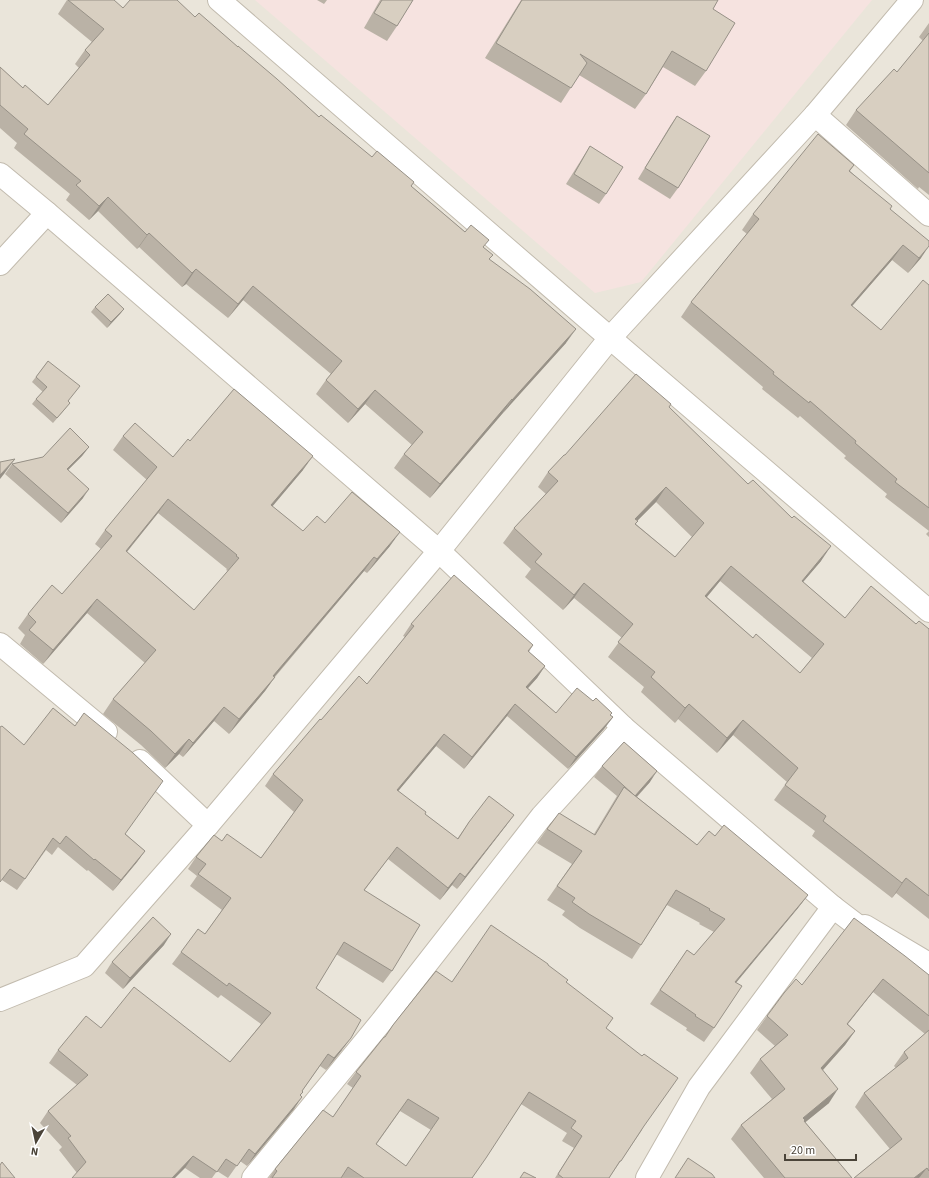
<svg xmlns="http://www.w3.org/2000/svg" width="929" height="1178" viewBox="0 0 929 1178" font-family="'Source Sans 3',sans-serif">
  <rect width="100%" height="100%" fill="#f6f3ec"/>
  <rect fill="#eae5da" x="0" y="0" width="929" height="1178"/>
  <polygon fill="#f6e3e0" points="255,0 872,0 641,282 595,293"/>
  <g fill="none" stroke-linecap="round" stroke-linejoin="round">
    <defs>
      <g id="street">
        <polyline points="219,0 610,338 929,611"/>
        <polyline points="815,115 929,215"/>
        <polyline points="0,174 47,213 439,551 623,727 833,907 875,939"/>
        <polyline points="0,264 47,213"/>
        <polyline points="0,644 106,732"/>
        <polyline points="140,761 208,825"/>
        <polyline points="865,926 929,964"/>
        <polyline points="0,1000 84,966 208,825 439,551 610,338 815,115 912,0"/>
        <polyline points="253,1178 382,1021 542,816 623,727"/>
        <polyline points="647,1178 699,1087 833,907"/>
      </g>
    </defs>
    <use href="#street" stroke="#c2bbae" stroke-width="24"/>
    <use href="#street" stroke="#fff" stroke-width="22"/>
  </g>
  <g fill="#bab2a6" fill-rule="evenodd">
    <polygon points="67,0 195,17 238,47 319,117 372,157 414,182 411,186 483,247 489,259 566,343 502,414 430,498 394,468 404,454 412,445 365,404 348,423 316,394 326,380 331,374 243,300 228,318 186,284 182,287 139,247 137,249 98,211 89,220 66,200 70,194 14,148 17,143 0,128 0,67 23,88 48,105 79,68 75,64 85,50 92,42 58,14"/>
    <polygon points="317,0 327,0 324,4"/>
    <polygon points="380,0 413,0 397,26 387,41 364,28"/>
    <polygon points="521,0 718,0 713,9 706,71 695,86 663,67 646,94 635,109 579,75 561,103 485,58"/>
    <polygon points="929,23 929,195 919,187 918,189 846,125 856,110 897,72 923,41 919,37"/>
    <polygon points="677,116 678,188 670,199 638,179 670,126"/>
    <polygon points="590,146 606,194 599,204 566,184 583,157"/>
    <polygon points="854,165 850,171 890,209 921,258 908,273 892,260 852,306 881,330 929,285 929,537 926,534 929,531 885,497 887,494 844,458 846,456 800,416 798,418 762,389 763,387 681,317 691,302 747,234 742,230 753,214"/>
    <polygon points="95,307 124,309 120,314 107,328 91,312"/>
    <polygon points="48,361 68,401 66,408 53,423 32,404 36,399 43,392 32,382"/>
    <path d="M669,407L821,561L803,582L845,618L916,624L929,629V919L896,893L892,898L812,836L815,831L774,800L787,782L733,735L717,753L678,719L675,723L641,692L644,687L608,657L622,638L574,598L563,610L525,577L531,569L503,543L514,528L546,494L538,487L548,472L565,455ZM656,502L692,537L675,557L636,524L637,521ZM720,581L812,658L800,673L753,638L707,597Z"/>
    <path d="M123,436L173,457L190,441L303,470L272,506L303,531L325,523L390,546L367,573L364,571L275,677L265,691L229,734L214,721L183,757L179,754L165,768L141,745L103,714L113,699L145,663L87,613L43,664L20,644L25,635L18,628L28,614L62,594L101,549L95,544L105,530L147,480L113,450ZM158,513L227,569L226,570L228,571L194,610L127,552Z"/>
    <polygon points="89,447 82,456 68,470 83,498 61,523 5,474 12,464"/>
    <polygon points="411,624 533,645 529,652 545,666 537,678 528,688 556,713 610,715 613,717 604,729 568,769 507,716 464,769 436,746 398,791 425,814 457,839 469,822 514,815 505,827 457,889 452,885 440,900 388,859 364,891 392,971 383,983 336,954 316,988 342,1050 326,1070 320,1066 302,1091 303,1092 300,1096 294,1109 247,1166 240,1161 228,1178 217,1171 212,1178 200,1178 185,1168 77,1173 59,1150 62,1147 40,1123 48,1111 77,1085 49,1063 58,1050 101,1028 230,1062 261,1024 221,995 218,998 172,964 181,952 205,934 222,910 190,886 197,876 188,869 196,857 222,841 261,858 294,812 265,786 273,774 321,720 367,684 405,637 403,636"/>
    <polygon points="24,745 145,851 137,862 113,891 88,870 87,871 58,847 52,855 46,850 17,890 2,880"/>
    <polygon points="602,766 650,782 637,797 697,845 715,836 808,895 798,908 736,982 714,1028 704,1042 686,1030 687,1028 650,1004 687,950 694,955 714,932 699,924 700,923 667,905 641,945 632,959 580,928 562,915 565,911 547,900 572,864 537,843 547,829 594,834 617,796 594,777"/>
    <polygon points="164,945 123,989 105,973 112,962"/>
    <path d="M548,965L566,982L606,1028L642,1130L609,1178H555L574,1148L562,1141L567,1133L521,1104L472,1178H269L275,1169L333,1117L353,1088L347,1084L356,1072L385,1037L452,982ZM400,1111L431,1130L406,1166L376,1145Z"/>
    <polygon points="929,975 929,1178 854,1178 890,1149 855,1107 864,1093 896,1068 894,1066 904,1052 925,1034 873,992 848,1024 855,1031 845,1045 823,1070 829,1103 805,1122 852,1178 764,1178 731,1139 741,1125 772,1099 750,1073 760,1059 775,1046 757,1030 767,1016 802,985"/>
  </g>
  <g fill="#979187">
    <polygon points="108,197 98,211 89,220 99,206"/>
    <polygon points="149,233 139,247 137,249 147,235"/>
    <polygon points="903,245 892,260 840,320 851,305"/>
    <polygon points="929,246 921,258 908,273 919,258"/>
    <polygon points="196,269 186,284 182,287 192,273"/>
    <polygon points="253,286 243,300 228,318 238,304"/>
    <polygon points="124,309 120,314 107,328 111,322"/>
    <polygon points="576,329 566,343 502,414 512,400"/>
    <polygon points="375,390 365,404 348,423 358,409"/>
    <polygon points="512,399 502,414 430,498 440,484"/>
    <polygon points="89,447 82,456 60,478 67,469"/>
    <polygon points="313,456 303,470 261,520 271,505"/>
    <polygon points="15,459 4,474 0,479 0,475"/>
    <polygon points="666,487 656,502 624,534 635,519"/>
    <polygon points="89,489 83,498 61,523 68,513"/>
    <polygon points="168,499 158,513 116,565 126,551"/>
    <polygon points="400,532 390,546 367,573 377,559"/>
    <polygon points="831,546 821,561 791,596 802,581"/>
    <polygon points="374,557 364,571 263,690 273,676"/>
    <polygon points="731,566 720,581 695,611 705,596"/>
    <polygon points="584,583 574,598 563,610 574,595"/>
    <polygon points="97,599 87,613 43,664 53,650"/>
    <polygon points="545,666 537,678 518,699 526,687"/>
    <polygon points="275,677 265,691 229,734 239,719"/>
    <polygon points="515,704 507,716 464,769 472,757"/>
    <polygon points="689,704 678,719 675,723 685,708"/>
    <polygon points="224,707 214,721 183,757 193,743"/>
    <polygon points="613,717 604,729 568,769 576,757"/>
    <polygon points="743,720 733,735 717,753 727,738"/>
    <polygon points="444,734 436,746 389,802 397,790"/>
    <polygon points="189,739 179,754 165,768 175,754"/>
    <polygon points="657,771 650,782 628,806 635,796"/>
    <polygon points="514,815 505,827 457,889 465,877"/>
    <polygon points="145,851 137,862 113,891 121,880"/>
    <polygon points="460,873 452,885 440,900 448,888"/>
    <polygon points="906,878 896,893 892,898 902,883"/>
    <polygon points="808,895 798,908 726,995 735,982"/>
    <polygon points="171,934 164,945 123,989 130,978"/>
    <polygon points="883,979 873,992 837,1037 847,1024"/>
    <polygon points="855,1031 845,1045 812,1082 821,1068"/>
    <polygon points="351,1038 342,1050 326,1070 334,1058"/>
    <polygon points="838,1089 829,1103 802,1125 803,1118"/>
    <polygon points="302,1097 294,1109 247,1166 255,1154"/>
    <polygon points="193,1156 185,1168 175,1178 172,1178"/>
    <polygon points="927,1168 919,1178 914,1178"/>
  </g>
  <g fill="#d8cfc1" stroke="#979187" fill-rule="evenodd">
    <polygon points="68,0 114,0 123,8 130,0 177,0 195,17 199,13 238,47 238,46 277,79 319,117 321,115 372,157 377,151 414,182 411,186 465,232 471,225 489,240 483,247 493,255 489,259 530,289 576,329 512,400 512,399 440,484 404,454 423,432 375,390 358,409 326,380 342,361 253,286 238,304 196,269 192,273 149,233 147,235 108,197 99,206 76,185 81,181 24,134 28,129 0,105 0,106 0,67 23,88 25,85 48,105 90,55 85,50 104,29"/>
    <polygon points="382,0 413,0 397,26 374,13"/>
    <polygon points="522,0 718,0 713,9 735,23 706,71 672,51 646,94 580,54 587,63 571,88 496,43"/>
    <polygon points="929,33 929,173 856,110 894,69 897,72"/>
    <polygon points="677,116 710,136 678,188 645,168"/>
    <polygon points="818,134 854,165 849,171 892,206 890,209 929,241 929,246 919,258 903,245 851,305 881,330 923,280 929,285 929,508 895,482 897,479 855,443 856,441 810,401 809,403 773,374 774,372 691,302 759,219 753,214"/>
    <polygon points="590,146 623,167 606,194 574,174"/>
    <polygon points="108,294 124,309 111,322 95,307"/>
    <polygon points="48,361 80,386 68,401 70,403 57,418 36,399 47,387 36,377"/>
    <path d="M636,374L671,404L669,407L748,484L753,480L792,518L794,516L831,546L802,581L845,618L871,586L916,624L919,621L929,629V896L906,878L902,883L823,821L826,816L785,785L798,768L743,720L727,738L689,704L685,708L651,677L655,672L618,642L633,624L584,583L574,595L535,562L542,554L514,528L558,481L548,472L564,455H565ZM666,487L704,523L675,557L635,524L638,521L635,519ZM731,566L824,644L800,673L756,634L753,638L705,596Z"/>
    <path d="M234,389L313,456L271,505L303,531L317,516L325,523L352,492L400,532L377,559L374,557L273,676L275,677L239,719L224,707L193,743L189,739L175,754L151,731L113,699L156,650L97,599L53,650L29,630L36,622L28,614L52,585L62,594L112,536L105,530L157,467L123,436L135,423L173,457L188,439L190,441ZM168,499L237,555L236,556L239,558L194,610L126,551Z"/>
    <polygon points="70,428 89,447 67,469 89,489 68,513 12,464 43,457"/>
    <polygon points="15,459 0,475 0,462"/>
    <polygon points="454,575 533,645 528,651 545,666 526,687 556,713 577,688 593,701 596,698 612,713 610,715 613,717 576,757 515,704 472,757 444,734 397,790 426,812 425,814 458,839 469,822 489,796 514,815 465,877 460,873 448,888 397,847 364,890 420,925 392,971 344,942 316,988 361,1020 351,1038 334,1058 328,1054 302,1091 303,1092 300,1095 302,1097 255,1154 249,1149 237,1166 226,1159 217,1172 193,1156 172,1178 72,1178 86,1162 68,1138 71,1136 48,1111 88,1075 58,1050 86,1016 101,1028 134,987 230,1062 271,1013 229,983 227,986 181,952 198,929 205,934 231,898 198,874 206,864 196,857 214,835 222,841 227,834 261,858 303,800 273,774 320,719 321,720 359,676 367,684 414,626 411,624"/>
    <polygon points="53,708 75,726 84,713 133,753 163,781 125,834 145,851 121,880 95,859 94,860 66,836 60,844 53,838 25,879 10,869 0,882 0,727 2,726 24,745"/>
    <polygon points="624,742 657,771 635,796 602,766"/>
    <polygon points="624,787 697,845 709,831 715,836 724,825 808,895 735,982 742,986 714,1028 695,1016 696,1015 660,990 687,950 694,955 725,919 709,910 710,909 676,890 641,945 589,914 572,902 575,898 557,886 582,851 547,829 559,813 595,835"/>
    <polygon points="153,917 171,934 130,978 112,962"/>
    <polygon points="854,918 905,956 929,975 929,1016 883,979 847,1024 855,1031 821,1068 838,1089 803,1118 805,1120 804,1121 852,1178 785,1178 741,1125 785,1089 760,1059 788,1035 767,1016 784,993 796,979 802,985"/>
    <path d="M491,925L548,964V965L568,980L566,982L613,1018L606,1028L642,1056L644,1054L678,1078L644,1126L621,1161H620L609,1178H563L558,1174L582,1136L571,1128L576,1121L529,1092L486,1158L472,1178H364L348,1167L341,1178H272L277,1171L275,1169L323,1110L333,1117L361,1076L356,1072L384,1037H385L393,1025L436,971L452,982ZM408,1099L439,1118L406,1166L376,1144Z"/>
    <polygon points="929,1030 929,1171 927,1168 914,1178 854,1178 902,1139 864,1093 908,1058 904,1052"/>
    <polygon points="688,1158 712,1174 715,1178 675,1178"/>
    <polygon points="2,1162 15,1178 0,1178 0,1165"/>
    <polygon points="524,1172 536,1178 520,1178"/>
  </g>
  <g transform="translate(36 1142) rotate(189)" stroke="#ffffff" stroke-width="3" paint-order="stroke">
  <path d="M0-3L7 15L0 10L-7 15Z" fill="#4b4439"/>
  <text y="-6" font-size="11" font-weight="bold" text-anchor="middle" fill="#4b4439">N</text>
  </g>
  <path d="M785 1154v6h71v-6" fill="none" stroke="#4b4439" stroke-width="2"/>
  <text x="791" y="1154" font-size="12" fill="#4b4439" stroke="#ffffff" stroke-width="3" paint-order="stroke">20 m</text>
</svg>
